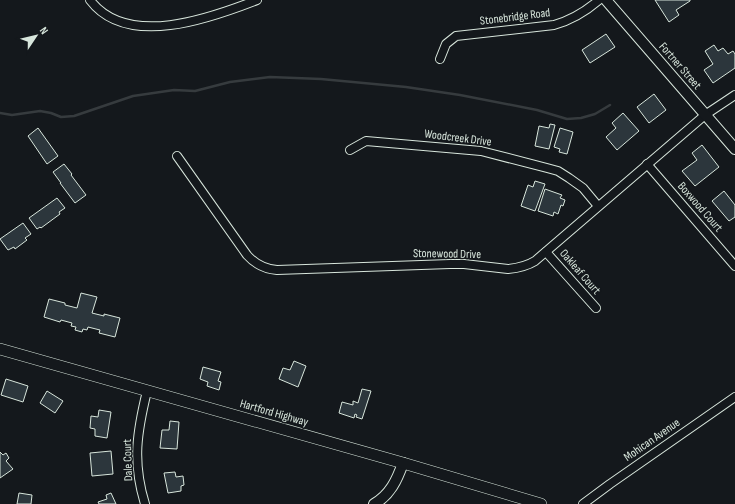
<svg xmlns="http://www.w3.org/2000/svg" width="735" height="504" viewBox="0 0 735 504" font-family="'Sofia Sans Condensed',sans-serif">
  <rect width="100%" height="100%" fill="#14181c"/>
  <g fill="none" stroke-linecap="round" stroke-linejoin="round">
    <polyline stroke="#363b3e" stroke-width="2.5" points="0,113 12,115 40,111 51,113 61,117 74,116 133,96 174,90 195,91 230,82 270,77 321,79 406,87 460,95 537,110 567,119 581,118 595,114 610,105"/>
  </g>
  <g fill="#2c363c" stroke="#d8e6dc">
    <polygon points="655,0 690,0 690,1 676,10 679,15 669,22"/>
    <polygon points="606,34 615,47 590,63 582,50"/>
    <polygon points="714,45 718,51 723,48 728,54 733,51 735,54 735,68 713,83 704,70 713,64 705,51"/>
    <polygon points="654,94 666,110 649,123 637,107"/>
    <polygon points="623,113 639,131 617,150 606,137 616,128 612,123"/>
    <polygon points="550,124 555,125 549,149 535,146 539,126 549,128"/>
    <polygon points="38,128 58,156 47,164 28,136"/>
    <polygon points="560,128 573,132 567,154 559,152 560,149 554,147"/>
    <polygon points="702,145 719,167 695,186 682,171 697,160 692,153"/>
    <polygon points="64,164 72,174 71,175 86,195 75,203 60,183 61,183 53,172"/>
    <polygon points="535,181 545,184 535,211 521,206 528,185 533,187"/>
    <polygon points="545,189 562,195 560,198 565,200 563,206 561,205 558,214 554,212 553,216 538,211"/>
    <polygon points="724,191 735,205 735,217 729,221 712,201"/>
    <polygon points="57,198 65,208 59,212 60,214 41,228 40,227 37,229 29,218"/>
    <polygon points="23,223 31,234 25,238 27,240 15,249 14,247 8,250 0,239"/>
    <polygon points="81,293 97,297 92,313 104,316 104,314 120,318 115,337 99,333 100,330 88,327 87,330 83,329 82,332 75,330 76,327 71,326 72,323 61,320 60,322 44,317 49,299 65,303 65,305 77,308"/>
    <polygon points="294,361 306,366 298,387 279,379 283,368 290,370"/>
    <polygon points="203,367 221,372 218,381 221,382 219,390 207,386 208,382 200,379"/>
    <polygon points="6,379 28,386 23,402 1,395"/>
    <polygon points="362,389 371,391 362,419 356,417 357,415 355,414 354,418 339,413 342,402 353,405 353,401 358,403"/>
    <polygon points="47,391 63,401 55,413 40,403"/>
    <polygon points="99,410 111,412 107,438 95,436 95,429 90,428 91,416 98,417"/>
    <polygon points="170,421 179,422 177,449 160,448 162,430 169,430"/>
    <polygon points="111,451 113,474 92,476 90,453"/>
    <polygon points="0,452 3,455 6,453 9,458 6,461 13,469 0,478"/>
    <polygon points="175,472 176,477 183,476 184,485 181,486 181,491 168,493 164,473"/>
    <polygon points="19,493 32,495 31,504 17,504"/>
    <polygon points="111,493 116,504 99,504 98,502 107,499 106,495"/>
  </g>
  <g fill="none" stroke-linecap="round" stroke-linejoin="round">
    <defs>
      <g id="minor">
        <path d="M90,0C127,49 211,18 257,0"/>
        <path d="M440,59L446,44L456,36L554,25C572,20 585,12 599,0"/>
        <polyline points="350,150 366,141 481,151 547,168 558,171 569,178 583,188 598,206"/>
        <path d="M177,156L247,255C255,264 264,269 277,270L450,264H464L508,269C518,268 527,266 535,261L705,115L735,95"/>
        <polyline points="647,164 735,266"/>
        <polyline points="546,252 596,308"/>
        <path d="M145,504C132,462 137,432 147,391"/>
        <polyline points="583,504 610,484 735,397"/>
      </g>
      <g id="tertiary">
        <polyline points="606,0 735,149"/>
        <path d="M374,504C390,495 397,480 403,463"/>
      </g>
      <polyline id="secondary" points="0,349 403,463 541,504"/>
    </defs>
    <use href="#minor" stroke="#d8e6dc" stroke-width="10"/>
    <use href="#tertiary" stroke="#d8e6dc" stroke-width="12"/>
    <use href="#secondary" stroke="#d8e6dc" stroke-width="12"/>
    <use href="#minor" stroke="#14181c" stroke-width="8"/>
    <use href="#tertiary" stroke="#14181c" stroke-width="10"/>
    <use href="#secondary" stroke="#14181c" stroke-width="11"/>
  </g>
  <g text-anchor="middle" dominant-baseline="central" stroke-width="3" stroke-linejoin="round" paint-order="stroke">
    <g font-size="12" fill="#d8e6dc" stroke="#14181c">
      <text transform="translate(515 17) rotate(-7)">Stonebridge Road</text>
      <text transform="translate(680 66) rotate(49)">Fortner Street</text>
      <text transform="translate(458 138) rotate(7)">Woodcreek Drive</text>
      <text transform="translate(700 207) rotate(49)">Boxwood Court</text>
      <text transform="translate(447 254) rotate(1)">Stonewood Drive</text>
      <text transform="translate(580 272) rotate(49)">Oakleaf Court</text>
      <text transform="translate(274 413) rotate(16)">Hartford Highway</text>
      <text transform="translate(652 440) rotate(-35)">Mohican Avenue</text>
      <text transform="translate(128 460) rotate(-92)">Dale Court</text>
    </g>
  </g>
  <g transform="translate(36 36) rotate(55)" stroke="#14181c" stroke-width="3" paint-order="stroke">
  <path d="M0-3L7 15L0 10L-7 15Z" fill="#d8e6dc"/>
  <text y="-6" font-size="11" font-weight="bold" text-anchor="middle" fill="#d8e6dc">N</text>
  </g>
</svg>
